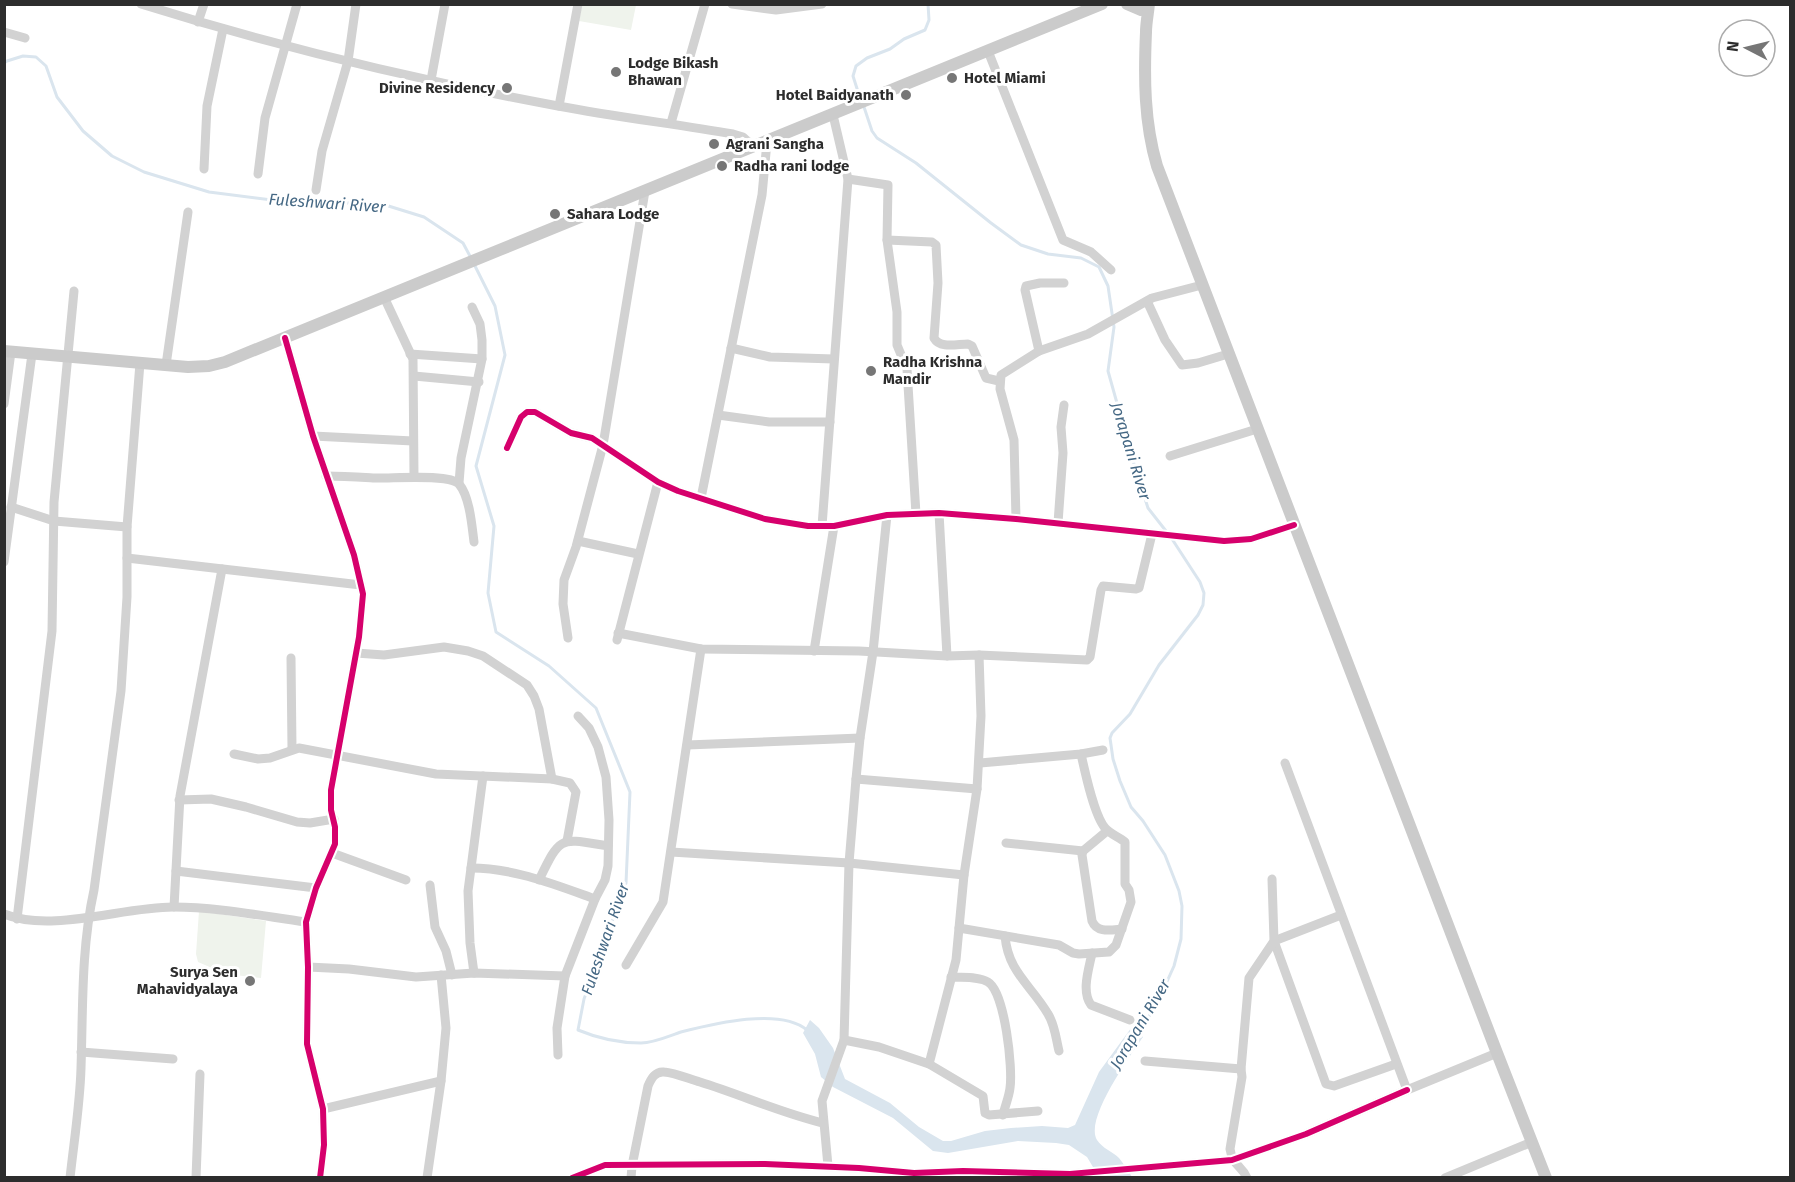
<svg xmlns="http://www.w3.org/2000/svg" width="1795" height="1182" viewBox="0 0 1795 1182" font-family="'Fira Sans',sans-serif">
  <rect width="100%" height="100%" fill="#fff"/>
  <g fill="#eff3ec">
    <polygon points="582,5 636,5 631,30 579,21"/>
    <polygon points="199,911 266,921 261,978 226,974 198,962 196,954"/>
  </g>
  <path fill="#dae5ee" d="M810,1020L819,1028L833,1048L845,1079L890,1103L919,1127L943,1141H951L985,1131L1011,1128L1042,1126L1068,1128L1075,1125L1099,1072L1134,1024L1143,1037C1131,1055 1084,1119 1097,1140C1102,1148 1113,1152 1119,1158C1124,1164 1128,1171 1132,1177H1099L1087,1157L1069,1145L1056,1143L1018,1141L948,1153L933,1151L893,1118L833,1087L821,1077L815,1054L803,1033Z"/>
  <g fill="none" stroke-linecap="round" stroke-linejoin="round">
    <g stroke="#dae5ee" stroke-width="3">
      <polyline points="4,63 7,61 23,56 36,57 46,66 57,97 83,131 112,156 144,172 209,192 280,201 382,204 424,217 463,243 471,258"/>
      <polyline points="860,98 853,76 856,66 867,58 890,49 904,39 925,30 929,20 928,4"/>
      <polyline points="863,104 872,131 877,138 916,163 991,223 1021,245 1048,254 1081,258 1099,267 1108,286 1114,327 1108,371 1136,471 1148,508 1166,531"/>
      <path d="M474,264L495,306L505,355L476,466L494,526L488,593L496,632L549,666L596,708L630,792L626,883L584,999L578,1030C597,1038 620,1043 641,1043C654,1043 669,1036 681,1032C713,1024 780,1007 807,1030"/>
      <polyline points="1139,1034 1160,997 1174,966 1181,939 1182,906 1179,891 1165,855 1143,821 1131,807 1120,781 1113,759 1110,738 1112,733 1130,714 1159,665 1198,615 1203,605 1204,593 1200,582 1172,539"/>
    </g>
    <g stroke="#d2d2d2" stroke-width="9">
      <path d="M141,4C278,47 417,80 558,106C616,117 675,124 733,134L743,137L754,147"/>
      <polyline points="732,4 776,10 822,4"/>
      <polyline points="198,22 204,4"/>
      <polyline points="4,32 25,38"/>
      <polyline points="988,51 1063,240 1091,252 1111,270"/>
      <polyline points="431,80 445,4"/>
      <polyline points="559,106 578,4"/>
      <polyline points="671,123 705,4"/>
      <polyline points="204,169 207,106 223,29"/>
      <polyline points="258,174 265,118 297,4"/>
      <polyline points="848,179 888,185 887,240 897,312 897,345 907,369 916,514"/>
      <polyline points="316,190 322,151 348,61 356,4"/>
      <path d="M887,240L932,242L936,245L938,283L934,338C940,349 957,344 968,344L972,346L986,378L999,381"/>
      <polyline points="384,297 413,359 414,477"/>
      <polyline points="1147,301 1165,340 1182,365 1198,363 1228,354"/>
      <polyline points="285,338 313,436 354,555 363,594 359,637 331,790 331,810 335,827 335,844 316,888 306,922 308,967 307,1044 323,1109 324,1145 320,1178"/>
      <polyline points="731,348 770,357 834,359"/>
      <polyline points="1039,351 1025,290 1026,286 1040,283 1064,283"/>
      <polyline points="410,354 482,359"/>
      <polyline points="166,365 188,212"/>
      <polyline points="414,376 479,382"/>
      <polyline points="4,404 11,352"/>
      <polyline points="718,415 769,422 830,422"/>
      <polyline points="313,436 413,441"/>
      <polyline points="507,448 521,417 527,412 535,412 571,433 592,438 658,482 678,491 765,519 808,526 834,526 887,515 939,513 1016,519 1224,541 1251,539 1294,525"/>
      <polyline points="1170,456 1257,429"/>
      <path d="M326,476C342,476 357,477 373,478C389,479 449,473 459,484C470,497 472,527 474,542"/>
      <polyline points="459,483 461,458 482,359 482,340 480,324 472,307"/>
      <polyline points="701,498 762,195 767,142"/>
      <polyline points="11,507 54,521 127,527"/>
      <polyline points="939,513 947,656"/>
      <polyline points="1016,519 1014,440 1000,389 1001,375 1039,351 1088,334 1152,298 1202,285"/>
      <polyline points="1058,523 1063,453 1061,427 1064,405"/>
      <polyline points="822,526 848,179 833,115"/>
      <polyline points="578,541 638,554"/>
      <polyline points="127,558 361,585"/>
      <polyline points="4,562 32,354"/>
      <polyline points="618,633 701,649 859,651 947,656 979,655 1087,660 1090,657 1101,590 1103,586 1136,589 1139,588 1152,534"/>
      <polyline points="568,638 563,604 564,580 576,547 603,445 645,191"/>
      <polyline points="617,640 658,482"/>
      <polyline points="814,651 834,526"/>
      <polyline points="356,653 384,655 444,647 468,651 483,656 527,685 534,696 539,709 552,779"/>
      <polyline points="291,658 292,749"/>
      <polyline points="687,745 860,738"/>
      <polyline points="234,754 258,759 270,758 299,748 436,774 552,779 570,783 576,792 567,841"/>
      <polyline points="980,763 1081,754 1103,750"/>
      <polyline points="1285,763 1407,1090 1497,1053"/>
      <polyline points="856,779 977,789"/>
      <polyline points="179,800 211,799 246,807 297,822 310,823 334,819"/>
      <path d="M1107,831L1083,851L1082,855L1092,921C1097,933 1110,930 1122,929"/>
      <polyline points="1006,843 1083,851"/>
      <polyline points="671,852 849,863 964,875"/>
      <polyline points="332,853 406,880"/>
      <path d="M471,868C514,868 556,885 595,899"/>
      <polyline points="176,871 316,888"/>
      <path d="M539,880C561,835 559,838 608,846"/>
      <polyline points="430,885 435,927 446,951 452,975"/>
      <polyline points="174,907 180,796 222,569"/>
      <path d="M4,914C52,933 122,907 173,907C217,907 262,916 306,922"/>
      <polyline points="1341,915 1274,941 1326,1084 1334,1086 1396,1064"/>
      <polyline points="17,919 52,631 54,502 74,291"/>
      <path d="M959,928L1059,945L1073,953L1079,954L1109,952L1116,945L1131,902L1129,890L1125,884V842C1119,837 1110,834 1105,828C1094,815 1085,772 1081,754"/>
      <path d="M1005,936C1008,972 1031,985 1048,1014C1055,1025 1056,1039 1059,1051"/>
      <path d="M1092,953C1089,969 1081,991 1091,1005L1130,1020"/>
      <polyline points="626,965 663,902 701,649"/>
      <polyline points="308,967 349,969 416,977 474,973 565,976"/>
      <polyline points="474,973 470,943 468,891 483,776"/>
      <path d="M951,977C962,978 978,976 988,982C1005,992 1013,1069 1010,1088C1009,1097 1005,1106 1003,1115"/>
      <polyline points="844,1040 879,1047 929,1064 983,1096 985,1113 989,1115 1038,1111"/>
      <polyline points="81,1052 173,1059"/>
      <polyline points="558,1055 557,1028 565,976 595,899 605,880 608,866 609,820 606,777 598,747 589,728 578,716"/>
      <polyline points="1145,1061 1241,1069"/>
      <polyline points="929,1064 956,960 964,875 977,789 981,716 979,655"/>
      <polyline points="323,1109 441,1081"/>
      <polyline points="828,1166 822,1101 844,1040 849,863 856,779 860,738 873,652 887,515"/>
      <path d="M70,1178C74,1141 80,1104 81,1068C83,1009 81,949 94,890L121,691L127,597V527L140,363"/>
      <polyline points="196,1178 200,1074"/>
      <polyline points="427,1178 441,1081 446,1028 441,975"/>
      <polyline points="572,1178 605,1165 765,1164 859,1168 914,1173 963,1171 1070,1174 1232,1160 1306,1134 1407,1090"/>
      <path d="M631,1178L632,1166L648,1086C651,1079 655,1071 664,1072C676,1073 689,1079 700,1082C742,1095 781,1113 823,1123"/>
      <path d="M1247,1178C1241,1164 1233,1167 1230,1149L1242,1077L1241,1069L1249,978L1274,941L1272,879"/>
      <polyline points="1445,1178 1532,1142"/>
    </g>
    <g stroke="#cbcbcb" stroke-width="12">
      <polyline points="1127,4 1141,10"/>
      <path d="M1149,4C1148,14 1146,23 1146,32C1144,77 1144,122 1157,166L1497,1053L1546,1178"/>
      <polyline points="4,351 188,367 209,366 225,362 1102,4"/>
    </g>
    <defs>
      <g id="cycleway">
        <polyline points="285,338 313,436 354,555 363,594 359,637 331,790 331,810 335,827 335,844 316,888 306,922 308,967 307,1044 323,1109 324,1145 320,1178"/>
        <polyline points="507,448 521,417 527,412 535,412 571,433 592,438 658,482 678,491 765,519 808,526 834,526 887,515 939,513 1016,519 1224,541 1251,539 1294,525"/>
        <polyline points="572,1178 605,1165 765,1164 859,1168 914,1173 963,1171 1070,1174 1232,1160 1306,1134 1407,1090"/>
      </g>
    </defs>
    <use href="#cycleway" stroke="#fff" stroke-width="10"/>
    <use href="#cycleway" stroke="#d6006c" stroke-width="6"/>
  </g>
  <g fill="#767676" stroke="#fff" stroke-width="2">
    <circle cx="616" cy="72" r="6"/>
    <circle cx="952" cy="78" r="6"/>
    <circle cx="507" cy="88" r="6"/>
    <circle cx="906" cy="95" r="6"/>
    <circle cx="714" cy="144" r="6"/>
    <circle cx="722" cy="166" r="6"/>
    <circle cx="555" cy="214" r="6"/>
    <circle cx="871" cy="371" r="6"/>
    <circle cx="250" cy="981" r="6"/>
  </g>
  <g text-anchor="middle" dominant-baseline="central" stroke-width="6" stroke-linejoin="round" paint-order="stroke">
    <g font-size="15" font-weight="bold" fill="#2d2d2d" stroke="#fff" text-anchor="start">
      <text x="628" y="63">Lodge Bikash<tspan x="628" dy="17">Bhawan</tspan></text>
      <text x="964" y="78">Hotel Miami</text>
      <text x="495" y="88" text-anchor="end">Divine Residency</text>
      <text x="894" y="95" text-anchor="end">Hotel Baidyanath</text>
      <text x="726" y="144">Agrani Sangha</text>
      <text x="734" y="166">Radha rani lodge</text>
      <text x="567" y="214">Sahara Lodge</text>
      <text x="883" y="362">Radha Krishna<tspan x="883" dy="17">Mandir</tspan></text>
      <text x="238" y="972" text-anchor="end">Surya Sen<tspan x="238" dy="17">Mahavidyalaya</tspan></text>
    </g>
    <g font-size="16" font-style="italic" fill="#456884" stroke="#fff">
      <text transform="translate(327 203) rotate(4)">Fuleshwari River</text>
      <text transform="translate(1131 451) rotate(73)">Jorapani River</text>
      <text transform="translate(605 939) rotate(-71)">Fuleshwari River</text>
      <text transform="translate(1140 1024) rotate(-59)">Jorapani River</text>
    </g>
  </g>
  <rect width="1795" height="1182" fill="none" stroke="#2d2d2d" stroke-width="12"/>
  <g transform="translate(1747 48) rotate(277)"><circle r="28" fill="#ffffff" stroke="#ababab" stroke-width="1.5"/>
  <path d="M0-4.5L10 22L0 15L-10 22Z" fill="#767676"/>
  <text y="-9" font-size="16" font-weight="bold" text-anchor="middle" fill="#2d2d2d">N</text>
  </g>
</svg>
